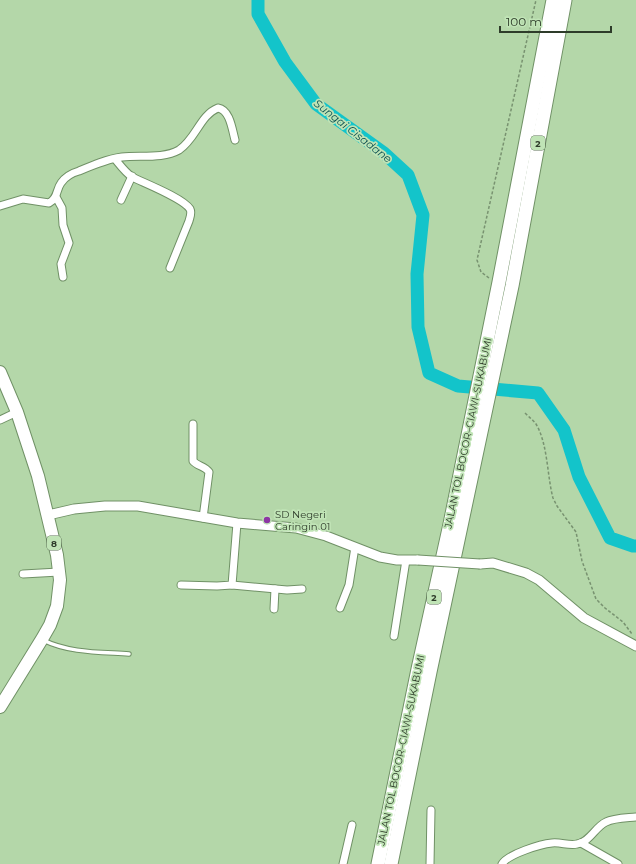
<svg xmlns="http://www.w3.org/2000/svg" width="636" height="864" viewBox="0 0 636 864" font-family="Montserrat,sans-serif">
  <rect width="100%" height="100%" fill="#b4d7a9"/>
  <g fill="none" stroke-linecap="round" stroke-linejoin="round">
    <polyline stroke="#13c4ca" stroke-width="13" points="258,0 258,14 285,62 316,104 384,153 408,175 423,215 417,274 418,327 429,373 458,386 538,393 564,430 579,477 610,538 633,546 636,546"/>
    <defs>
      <path id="service" d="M43,640C69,653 100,652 129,654"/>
      <g id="minor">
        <path d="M115,159C120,165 125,172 132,177C144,183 183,198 190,209C192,213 190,217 189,221L170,268"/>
        <polyline points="56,197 62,208 63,225 69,243 61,264 63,277"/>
        <polyline points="121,200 132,176"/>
        <path d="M0,206L23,199L49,203C58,198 56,190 61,183C65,177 72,173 79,171C93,165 107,159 122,157C140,155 163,159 179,150C196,139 200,115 218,108C230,110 232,129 235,140"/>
        <polyline points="0,420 17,412"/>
        <path d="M193,424V461C197,466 205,466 209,472L203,518"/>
        <polyline points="23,574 59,572"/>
        <polyline points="181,585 217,586 232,585 237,523"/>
        <polyline points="232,585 287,590 302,589"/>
        <polyline points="340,608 349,585 355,547"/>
        <polyline points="274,609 275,589"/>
        <polyline points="394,636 406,560"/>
        <polyline points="581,843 618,864"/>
        <polyline points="343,864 352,825"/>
        <polyline points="430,864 431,810"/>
        <path d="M502,864C508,854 541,844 552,843C561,842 569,846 577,844C590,842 595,827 606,822C614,818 627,818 636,817"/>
      </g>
      <g id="tertiary">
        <polyline points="48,515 74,509 105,506 138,506 237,523 296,528 326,536 380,557 397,560 418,560"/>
        <polyline points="480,564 493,563 526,573 539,580 584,618 636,646"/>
      </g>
      <polyline id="trunk" points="0,372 17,412 38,476 51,530 57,555 60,580 57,606 50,625 42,639 0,707"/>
      <g id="motorway">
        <polyline points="378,864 418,669 450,524 499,282 553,0"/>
        <polyline points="391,864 430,672 512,286 565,0"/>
      </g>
    </defs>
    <use href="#service" stroke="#709166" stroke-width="5.5"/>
    <use href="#minor" stroke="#709166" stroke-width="9"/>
    <use href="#tertiary" stroke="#709166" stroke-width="11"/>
    <use href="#trunk" stroke="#709166" stroke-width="14"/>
    <use href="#motorway" stroke="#709166" stroke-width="15"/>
    <g stroke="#789270" stroke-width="1.5" stroke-dasharray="3 2" stroke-linecap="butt">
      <polyline points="489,278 481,272 477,260 536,0"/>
      <path d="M525,413C529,417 533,420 536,424C548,444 547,476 553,498L557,506L576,532L582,561L596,599L605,608L623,622L632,634"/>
    </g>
    <use href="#service" stroke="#fff" stroke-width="3.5"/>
    <use href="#minor" stroke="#fff" stroke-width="7"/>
    <use href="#tertiary" stroke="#fff" stroke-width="9"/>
    <use href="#trunk" stroke="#fff" stroke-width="12"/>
    <use href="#motorway" stroke="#fff" stroke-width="13"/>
    <defs>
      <polyline id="tertiary-bridge" points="418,560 480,564"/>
    </defs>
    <use href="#tertiary-bridge" stroke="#709166" stroke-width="11" stroke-linecap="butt"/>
    <use href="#tertiary-bridge" stroke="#fff" stroke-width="9"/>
  </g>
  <circle fill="#8d37a4" stroke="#c0e4b6" stroke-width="1.5" cx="267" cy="520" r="4"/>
  <g text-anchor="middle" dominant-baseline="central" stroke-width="3.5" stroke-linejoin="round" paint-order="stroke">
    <g fill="#c0e4b6" stroke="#5a6e54" stroke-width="1">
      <rect x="531" y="136" width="14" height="14" rx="3"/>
      <rect x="47" y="536" width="14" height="14" rx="3"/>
      <rect x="427" y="590" width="14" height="14" rx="3"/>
    </g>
    <g font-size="9" font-weight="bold" fill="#2e3c2a">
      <text x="538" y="143">2</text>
      <text x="54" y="543">8</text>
      <text x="434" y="597">2</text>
    </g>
    <g font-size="10" fill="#2e3c2a" stroke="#c0e4b6">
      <text transform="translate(468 433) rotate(-78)">JALAN TOL BOGOR–CIAWI–SUKABUMI</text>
      <text transform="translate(401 750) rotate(-78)">JALAN TOL BOGOR–CIAWI–SUKABUMI</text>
    </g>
    <g font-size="10" fill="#2e3c2a" stroke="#c0e4b6" text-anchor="start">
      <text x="275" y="514">SD Negeri<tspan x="275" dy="12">Caringin 01</tspan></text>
    </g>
    <g font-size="11" font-style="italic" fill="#0a4e50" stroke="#c0e4b6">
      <text transform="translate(353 131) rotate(38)">Sungai Cisadane</text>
    </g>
  </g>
  <path d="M500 26v6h111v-6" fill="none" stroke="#2e3c2a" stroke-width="2"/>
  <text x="506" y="26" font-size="12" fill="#2e3c2a" stroke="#c0e4b6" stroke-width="3" paint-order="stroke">100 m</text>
</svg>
